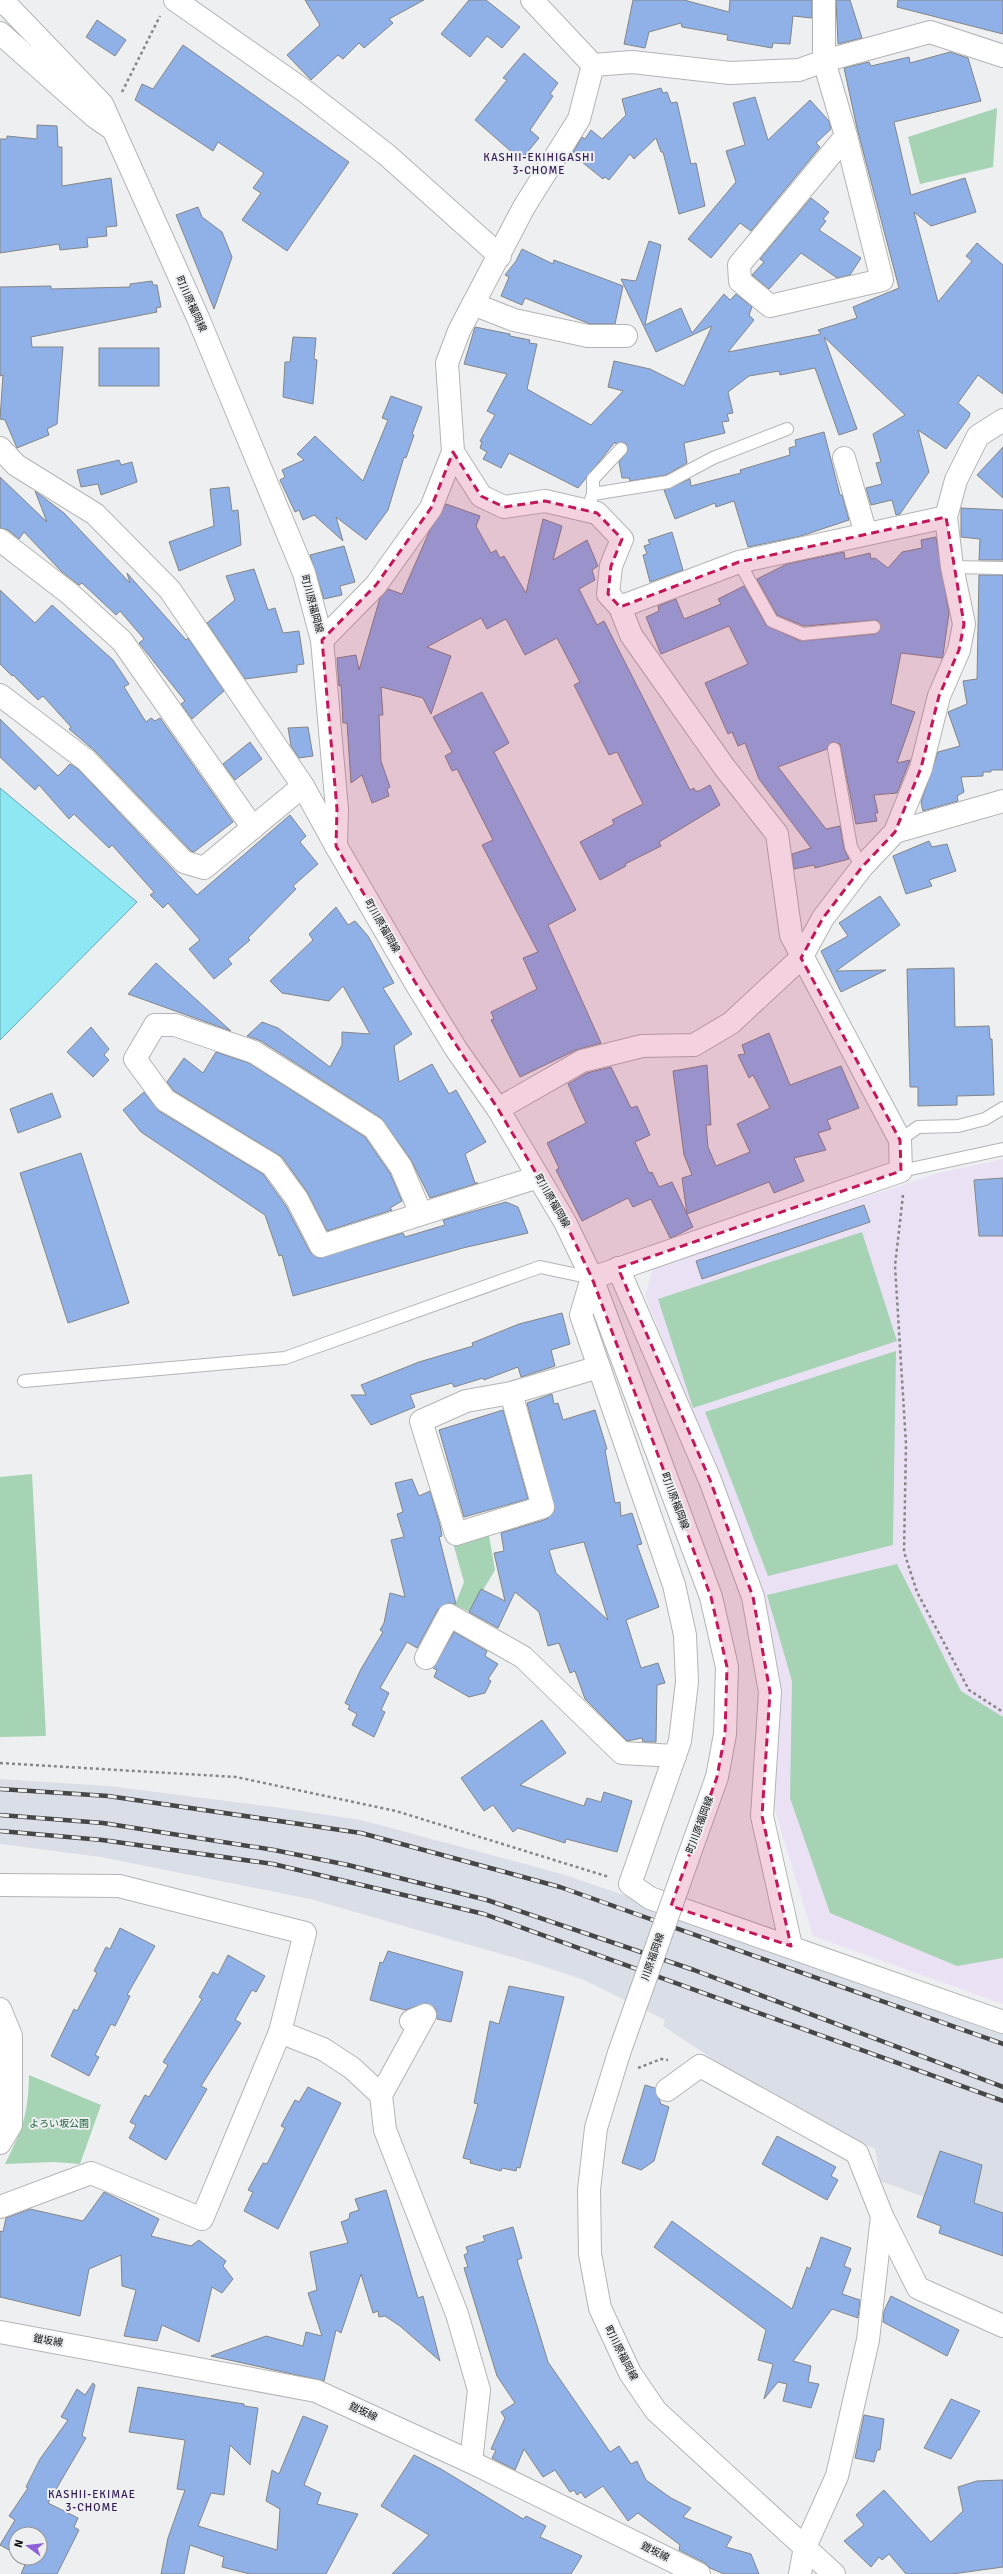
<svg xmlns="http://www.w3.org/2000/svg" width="1003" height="2574" viewBox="0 0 1003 2574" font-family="Signika,'Noto Sans JP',sans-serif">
  <rect width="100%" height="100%" fill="#eeeff1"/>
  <polygon fill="#dadfe7" points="0,1779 109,1786 282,1808 361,1820 562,1874 1003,2024 1003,2226 880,2181 875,2149 790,2110 663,2026 665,2020 584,1980 533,1963 310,1899 101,1857 0,1844"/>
  <polygon fill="#ebe1f5" points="1003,1159 1003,2004 813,1936 772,1800 782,1689 762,1604 720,1481 645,1296 654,1266 939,1173"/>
  <g fill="#a6d3b4">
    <polygon points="997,108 993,167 920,184 908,137"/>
    <polygon points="862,1232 897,1341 693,1408 658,1299"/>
    <polygon points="896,1351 893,1545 768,1576 705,1412"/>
    <polygon points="32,1474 46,1736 0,1737 0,1477"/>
    <polygon points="488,1530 495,1570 470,1612 455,1605 464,1582 451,1536"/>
    <polygon points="897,1564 961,1691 1003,1717 1003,1958 957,1966 830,1913 790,1798 792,1681 767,1595"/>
    <path d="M29,2075L101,2105L80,2164L54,2162L5,2164C23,2128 28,2115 29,2075Z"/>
  </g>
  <polygon fill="#8ee8f4" stroke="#67a6ae" points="0,788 137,902 0,1040"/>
  <g fill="#8fb1e8" stroke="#848586" fill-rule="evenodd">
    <polygon points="305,0 424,0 389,19 393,23 364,48 359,43 343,59 338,55 311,80 287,55 320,25"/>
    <polygon points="469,0 486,0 520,27 502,48 487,36 470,57 441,34"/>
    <polygon points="633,0 684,0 729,12 730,0 812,0 812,18 793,16 790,44 773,43 772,48 727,40 728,35 682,27 681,23 649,32 645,48 624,44"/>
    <polygon points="836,0 850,0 862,38 838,44"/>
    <polygon points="898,0 1003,0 1003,34 897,7"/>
    <polygon points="97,20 126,40 115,56 86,37"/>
    <polygon points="183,45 349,162 287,251 242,220 261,193 253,188 264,173 218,142 213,151 135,100 142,84 153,89"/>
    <polygon points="950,52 968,58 981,101 894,122 911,195 965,178 976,212 931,226 914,212 938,302 972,261 966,256 977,243 1003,265 1003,394 978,375 958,403 970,413 969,417 946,449 918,430 929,472 900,514 896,515 892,500 871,505 866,488 882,484 876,463 881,462 873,434 905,415 824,337 857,429 839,435 815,368 780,375 779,371 749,376 728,392 733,413 727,414 729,421 722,422 725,433 684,443 687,463 666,475 630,481 629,478 622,478 619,462 628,450 626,444 622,442 616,444 615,442 578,488 509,453 501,468 483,459 487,452 480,448 482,442 480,441 495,415 487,411 507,374 464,364 475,327 510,334 510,336 530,340 529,343 537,344 527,389 591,425 623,391 608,387 614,361 650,369 684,386 712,326 656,352 621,279 636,281 649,241 661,245 645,325 681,308 692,333 724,294 730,300 736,294 752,307 749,315 754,320 728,352 821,334 818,330 857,318 853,307 899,288 857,128 844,68 869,62 871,66 909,57 910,63"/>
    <polygon points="524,53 558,83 550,94 553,96 530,130 539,138 521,160 475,120 507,80 503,78"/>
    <polygon points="661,88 663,93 667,92 671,103 677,102 691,164 696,163 705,206 679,214 663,152 661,152 656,138 634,159 630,154 609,180 605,177 603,179 572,154 582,137 585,139 591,130 602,139 626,115 622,99"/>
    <polygon points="755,97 768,140 810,100 829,121 831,129 816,143 820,147 751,231 740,223 711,258 688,239 736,182 726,151 745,145 733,103"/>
    <polygon points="37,125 57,126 58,147 62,147 62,186 111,178 117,226 106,227 107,236 87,238 88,247 60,250 59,244 0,253 0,139 7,139 7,136 37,139"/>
    <polygon points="811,198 829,212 823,219 826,221 819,230 861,258 850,275 837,278 801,253 769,289 752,275 764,262 760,259"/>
    <polygon points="198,207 202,217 222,232 232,257 214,309 176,215"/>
    <polygon points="522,249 553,264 554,260 623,286 615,324 590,324 525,298 522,305 501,296 509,277 505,275 516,261"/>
    <polygon points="152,281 153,285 157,285 161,307 156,308 157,312 31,337 32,347 63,347 57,424 47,429 49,435 17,448 5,420 0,419 3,375 0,376 0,287 51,286 51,289 130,287 130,284"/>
    <polygon points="293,337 316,338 314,359 317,360 313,404 283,397 285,362 290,362"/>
    <rect x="99" y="348" width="60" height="38"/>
    <polygon points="391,396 422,407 412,434 414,435 406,458 404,457 388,510 366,540 336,517 343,541 314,515 303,520 299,510 295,512 280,480 285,477 282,470 304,460 297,454 315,436 363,481 388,420 382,418"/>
    <polygon points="824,432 840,495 842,495 849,520 801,536 748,547 734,501 716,507 715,503 675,519 664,490 690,479 691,486 741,473 740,470 790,455 789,448 796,446 795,440"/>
    <polygon points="1003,447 1003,498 977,475"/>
    <polygon points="119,460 121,465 132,462 137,482 101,495 98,484 81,487 77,470"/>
    <polygon points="0,477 47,522 35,491 64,513 130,583 127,573 186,640 188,638 224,691 192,719 181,704 185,701 139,643 144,639 120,611 116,615 82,583 79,585 61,571 24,532 19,539 8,530 0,528"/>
    <polygon points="229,487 232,511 238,510 241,545 179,571 169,542 214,526 210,489"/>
    <polygon points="446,504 480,516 476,526 491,553 496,550 500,558 504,556 526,593 543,519 562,526 553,560 587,540 598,566 592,570 595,580 579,589 597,625 604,621 690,790 694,788 695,791 699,791 710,785 720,805 659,842 661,846 625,864 626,866 600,880 580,842 614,824 612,820 643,804 617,752 609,755 574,685 580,682 557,638 525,655 506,619 487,629 481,618 427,647 451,656 431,714 423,698 381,687 383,715 379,715 381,761 390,787 387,789 389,796 372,803 362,775 351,783 347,723 343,723 341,685 339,686 337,658 356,655 359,670 380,598 388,589 402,594 430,530"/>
    <polygon points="961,508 1003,510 1003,560 979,560 980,539 961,537"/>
    <polygon points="672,532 683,570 650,582 643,555 647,554 644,546 650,544 648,540"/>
    <polygon points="936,537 949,613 943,655 942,658 901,653 891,704 915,712 897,763 910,760 897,793 874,795 878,813 875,813 877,821 856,824 840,744 832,742 827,749 778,767 826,829 840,826 844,849 849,859 815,868 814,865 794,869 792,854 811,848 759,779 745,743 738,746 732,732 728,734 705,683 748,664 729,626 661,654 646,617 659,611 658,606 676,599 684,619 721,604 718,599 744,586 766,625 800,641 875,634 881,627 877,620 804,626 777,615 757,579 787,564 844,552 845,559 870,553 871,559 875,558 888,568 902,552 922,548 921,540"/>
    <polygon points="344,546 355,582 340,586 342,595 324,599 310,555"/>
    <polygon points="254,569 268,610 275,608 283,633 299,631 304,664 297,665 297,672 245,679 207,623 235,600 226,576"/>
    <polygon points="979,575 1003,575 1003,770 991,770 991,772 983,772 983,776 961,777 964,792 957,796 958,801 923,811 921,802 938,752 960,746 948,712 967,704 963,681 977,679"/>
    <polygon points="0,590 35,623 52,605 113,660 129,684 124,687 146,722 151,718 155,721 160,718 233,822 194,852 191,851 95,751 69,729 71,727 43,696 38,700 13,675 12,676 0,664"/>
    <polygon points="482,692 509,743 494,752 576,910 548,925 601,1043 576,1050 520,1077 491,1020 494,1019 491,1012 537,989 523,958 538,952 482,845 493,840 457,769 452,771 445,756 452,752 433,717"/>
    <polygon points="0,719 58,776 70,764 78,769 197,895 290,815 306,836 300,842 318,864 293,886 296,889 248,938 250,940 228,959 232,964 214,979 189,949 200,940 168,903 163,908 150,895 154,892 112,845 109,848 74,814 69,819 39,785 35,790 0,757"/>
    <polygon points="308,727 313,756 299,758 291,746 288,728"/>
    <polygon points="250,742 262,759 235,780 223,764"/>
    <polygon points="929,841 932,847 947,844 956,871 929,880 932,886 906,894 893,856"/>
    <polygon points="880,896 900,925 836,971 886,970 841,992 821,951 848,936 839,923"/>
    <polygon points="336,907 348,925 355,921 368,936 394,983 383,988 412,1034 394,1046 399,1082 432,1064 449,1094 456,1090 486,1142 465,1154 475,1183 478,1183 430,1198 411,1160 381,1118 261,1041 247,1036 262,1022 278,1028 330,1067 342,1045 342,1032 370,1034 343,986 329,1001 282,993 270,981 313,940 309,934"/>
    <polygon points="156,963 231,1031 128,994"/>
    <polygon points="954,968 955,1027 989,1026 990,1039 992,1039 994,1095 957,1096 957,1105 918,1106 918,1087 910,1087 907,969"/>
    <polygon points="91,1027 109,1049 104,1055 109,1060 93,1077 67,1052"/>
    <polygon points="769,1033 790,1085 841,1066 859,1108 827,1120 831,1129 818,1133 826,1150 794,1158 804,1181 774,1193 769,1182 687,1214 682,1178 692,1175 684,1155 673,1071 707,1065 711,1125 706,1125 708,1147 716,1166 750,1152 737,1124 770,1108 753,1075 749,1078 738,1055 745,1054 742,1045"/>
    <polygon points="216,1052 249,1063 365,1137 390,1173 402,1201 390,1208 392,1210 327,1231 307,1192 282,1157 174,1091 167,1082 184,1058 203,1073"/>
    <polygon points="611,1067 631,1108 637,1106 650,1135 635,1142 649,1173 652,1172 659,1187 672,1182 693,1227 675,1236 670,1238 651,1199 633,1207 628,1198 582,1221 556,1170 559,1168 547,1143 586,1123 568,1084 587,1073"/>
    <polygon points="144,1092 159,1111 263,1174 286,1206 310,1252 319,1258 403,1233 405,1237 445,1225 443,1220 506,1202 518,1207 528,1233 463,1248 293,1296 282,1255 279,1256 265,1215 141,1132 123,1110"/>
    <polygon points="52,1093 61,1117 18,1133 10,1109"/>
    <polygon points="81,1153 129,1303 68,1323 20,1173"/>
    <polygon points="1003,1178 1003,1236 979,1236 974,1180"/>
    <polygon points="864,1205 870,1222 702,1279 696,1261"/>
    <polygon points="562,1313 570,1344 551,1350 555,1366 521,1377 518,1367 484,1380 483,1378 454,1387 452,1383 410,1395 415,1407 371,1425 351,1395 366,1395 361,1385 419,1362 473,1346 472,1343 519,1324"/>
    <path d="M552,1394L554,1404L558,1403L563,1420L595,1410L607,1449L605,1450L615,1503L620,1502L621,1516L632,1513L642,1544L637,1545L659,1607L626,1620L641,1668L658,1663L665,1683L657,1685L656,1742H643L642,1738L627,1741L585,1699L575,1671L570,1673L559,1643L548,1646L539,1612L515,1592L498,1628L469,1612L481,1589L505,1601L494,1553L504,1551L501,1533L547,1519L555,1510L527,1403ZM584,1542L608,1620L556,1573L549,1550Z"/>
    <polygon points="503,1410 528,1499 464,1517 439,1430"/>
    <polygon points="412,1479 419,1496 430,1491 440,1525 442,1536 439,1537 456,1604 448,1603 438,1609 417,1648 407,1642 380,1688 389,1693 381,1710 385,1712 374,1737 352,1725 357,1714 348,1709 350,1706 345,1703 361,1669 383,1632 380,1630 384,1623 390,1593 405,1597 391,1540 404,1537 397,1514 403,1512 395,1483"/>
    <polygon points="454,1632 487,1651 485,1656 498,1664 488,1679 491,1681 485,1693 469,1697 434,1677 437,1670 433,1668"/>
    <polygon points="542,1720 566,1753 520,1785 584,1806 587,1798 601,1802 604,1792 632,1801 617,1852 566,1839 565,1843 518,1828 513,1832 493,1805 484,1811 461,1778"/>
    <polygon points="120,1928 155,1946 127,1995 130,1996 115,2026 111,2024 95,2055 99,2057 89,2076 51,2056 74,2009 77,2011 97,1973 94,1971 106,1947 110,1949"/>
    <polygon points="388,1951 463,1972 451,2022 437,2019 436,2009 426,2003 405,2010 370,2000 380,1962 383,1963"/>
    <polygon points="228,1955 265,1976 256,1992 252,1990 235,2020 241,2023 201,2086 207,2089 166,2160 129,2138 136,2125 130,2122 145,2095 149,2097 168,2065 163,2062 202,1999 199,1997 213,1972 218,1975"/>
    <polygon points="509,1986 564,1997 520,2168 517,2167 516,2171 502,2168 501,2171 470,2163 471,2160 463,2158 478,2104 474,2103 490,2021 499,2024"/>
    <polygon points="645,2085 655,2088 661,2104 669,2107 654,2161 641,2170 622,2163"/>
    <polygon points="308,2087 341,2103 278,2229 244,2211 253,2192 248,2190 263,2163 267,2164 285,2128 281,2126 295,2100 299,2102"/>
    <polygon points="777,2136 836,2167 831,2176 838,2180 827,2200 762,2164"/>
    <polygon points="940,2151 982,2165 974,2203 1003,2213 1003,2256 939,2233 941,2226 917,2217"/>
    <polygon points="386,2190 418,2298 423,2296 440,2361 400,2326 385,2316 379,2317 378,2311 373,2313 361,2274 341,2333 336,2330 324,2381 211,2356 266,2336 303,2346 306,2332 322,2336 308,2293 317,2290 310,2252 348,2243 341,2222 349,2219 350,2213 359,2210 355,2199"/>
    <polygon points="104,2192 159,2219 151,2236 191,2246 199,2240 226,2261 223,2266 233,2279 222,2293 212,2287 199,2342 162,2325 157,2341 124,2336 136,2290 122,2286 121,2255 89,2269 80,2316 0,2297 0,2231 3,2232 6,2218 30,2209 83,2221"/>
    <polygon points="672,2221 792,2309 807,2267 810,2269 821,2237 851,2248 844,2266 851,2269 842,2294 860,2300 858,2318 832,2309 793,2361 811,2366 808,2382 819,2384 811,2408 783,2401 787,2384 778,2382 764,2399 773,2364 758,2360 766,2330 654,2247"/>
    <polygon points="513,2227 522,2258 517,2260 548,2362 610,2452 619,2446 631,2464 637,2461 646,2480 671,2498 691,2508 683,2517 732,2537 726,2547 751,2554 759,2574 724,2574 710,2568 705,2563 679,2550 680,2545 638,2513 628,2521 603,2486 585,2498 581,2492 577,2495 574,2490 570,2492 555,2470 543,2477 524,2449 515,2470 492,2458 496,2450 491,2449 505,2418 501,2412 515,2403 497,2376 464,2268 468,2267 464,2255 468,2253 466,2247 485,2241 483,2236"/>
    <polygon points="891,2296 959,2330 947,2356 883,2322 884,2311"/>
    <polygon points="93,2383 95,2385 82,2436 86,2438 48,2503 78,2518 74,2527 79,2530 57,2574 21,2574 27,2560 24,2558 40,2558 40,2534 16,2534 16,2554 0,2545 15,2520 9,2516 28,2488 26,2487 40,2459 68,2420 61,2417 77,2389 85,2395"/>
    <polygon points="138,2387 244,2404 244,2406 258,2408 250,2465 230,2445 224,2495 211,2493 198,2526 277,2550 280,2509 266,2501 272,2470 279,2474 303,2416 328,2426 304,2485 321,2493 317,2504 358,2514 326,2574 250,2574 222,2567 224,2557 190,2545 184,2574 161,2574 168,2538 185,2490 177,2489 185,2440 129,2432"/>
    <polygon points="951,2399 980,2411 951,2459 924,2448"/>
    <polygon points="864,2415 884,2419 880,2450 877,2450 874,2462 855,2458"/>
    <polygon points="414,2455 441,2469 523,2519 526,2516 546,2526 540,2537 582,2556 571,2574 392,2574 429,2535 381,2506"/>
    <polygon points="1003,2480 1003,2567 952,2574 906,2574 889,2554 882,2560 879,2557 871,2567 844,2541 864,2525 856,2515 884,2490 931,2542 963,2511 958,2487 977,2481"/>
  </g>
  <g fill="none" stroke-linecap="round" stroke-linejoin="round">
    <defs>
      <g id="service">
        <polyline points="593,494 593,479 621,449"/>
        <polyline points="587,511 593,494 668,482 713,458 787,429"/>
        <polyline points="739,562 772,621 803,634 874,627"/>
        <polyline points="952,567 1003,568"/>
        <polyline points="834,749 851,847 862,867"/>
        <polyline points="900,1140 918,1127 958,1126 985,1119 1003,1108"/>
        <polyline points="901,1171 1003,1149"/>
        <polyline points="24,1381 285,1358 540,1267 592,1278"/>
      </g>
      <g id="minor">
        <polyline points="175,0 306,92 387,155 500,256"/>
        <polyline points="532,0 593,65"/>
        <polyline points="824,0 824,61 846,136 882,280 770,306 740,281 739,265 846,136"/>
        <polyline points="0,33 95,117 114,130"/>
        <polyline points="593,65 632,62 730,73 799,70 824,61 930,32 1003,56"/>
        <polyline points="473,304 514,320 588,336 626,336"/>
        <polyline points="0,448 16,465 95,514 170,590 303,786 336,846"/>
        <polyline points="453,452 481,496 504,507 545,501 597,513 622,539 611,566 608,594 620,607 631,635 725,768 777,834 791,935 900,1140 901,1171 592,1278 581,1315 674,1585 685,1635 687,1682 680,1741 630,1884 650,1898 1003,2022"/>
        <polyline points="844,458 866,534"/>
        <polyline points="0,540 70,594 122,641 253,828"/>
        <polyline points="620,607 739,562 946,517"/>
        <polyline points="322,640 376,585 431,508 453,452 447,363 459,331 524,207 579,119 593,65"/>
        <polyline points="0,695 86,760 184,862 204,868 303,786"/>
        <polyline points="895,832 1003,801"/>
        <polyline points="498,1109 582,1061 642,1046 694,1045 731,1023 801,958 823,918 862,867 895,832 921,768 939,696 959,650 964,624 952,567 946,517 956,480 978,436 1003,420"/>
        <polyline points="421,1214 401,1167 374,1128 254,1052 175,1025 155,1025 135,1059 165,1100 272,1165 297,1199 321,1246 538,1177"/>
        <polyline points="618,1268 710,1480 753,1597 770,1692 762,1816 791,1946"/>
        <polyline points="511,1393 543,1507 456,1534 421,1421 466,1401 511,1393 599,1367"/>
        <polyline points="426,1658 449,1615 523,1657 622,1753 675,1756"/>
        <polyline points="0,1885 119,1886 305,1933 280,2032 202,2219 91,2173 0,2207"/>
        <polyline points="0,2009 11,2036 11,2125 0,2143"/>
        <polyline points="411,2021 425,2015 381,2095 385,2130 457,2314 479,2390 471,2462"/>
        <polyline points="280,2032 323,2049 352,2068 381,2095"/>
        <polyline points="667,2090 700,2066 857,2153 882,2216 918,2288 1003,2326"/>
        <polyline points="0,2332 316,2391 471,2462 699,2574"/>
        <polyline points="800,2574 805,2547 837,2476 868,2340 882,2216"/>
      </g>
      <g id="secondary">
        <polyline points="2,0 102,104 198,318 304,573 322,640 337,809 336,846 415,982 456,1049 498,1109 565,1222 592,1278 711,1597 727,1667 725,1734 717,1777 687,1861"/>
        <polyline points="619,2053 596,2128 589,2190 590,2254 600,2308 630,2373 656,2411 834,2574"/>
      </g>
    </defs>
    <use href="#service" stroke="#b3b4b5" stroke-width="14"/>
    <use href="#minor" stroke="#b3b4b5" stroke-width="24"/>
    <use href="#secondary" stroke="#b3b4b5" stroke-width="24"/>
    <g stroke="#868688" stroke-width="2.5" stroke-dasharray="3 3" stroke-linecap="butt">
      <polyline points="122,92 160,16"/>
      <polyline points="903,1195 895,1266 906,1444 904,1552 917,1592 969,1690 1003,1712"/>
      <polyline points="0,1763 236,1777 396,1811 609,1877"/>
      <polyline points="638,2068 661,2059 668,2060"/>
    </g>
    <use href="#service" stroke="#fff" stroke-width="12"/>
    <use href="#minor" stroke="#fff" stroke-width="22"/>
    <use href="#secondary" stroke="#fff" stroke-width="22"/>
    <defs>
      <g id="rail">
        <polyline points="0,1789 108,1796 361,1833 560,1887 1003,2044"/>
        <polyline points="0,1815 103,1823 274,1850 348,1865 487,1900 694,1970 1003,2087"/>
        <polyline points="0,1831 102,1840 273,1864 484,1914 1003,2101"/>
      </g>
    </defs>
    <use href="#rail" stroke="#454646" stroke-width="4.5"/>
    <use href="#rail" stroke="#eeeff1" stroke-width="3" stroke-dasharray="9" stroke-linecap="butt"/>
    <defs>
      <polyline id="secondary-bridge" points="619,2053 687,1861"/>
    </defs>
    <use href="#secondary-bridge" stroke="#b3b4b5" stroke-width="24" stroke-linecap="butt"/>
    <use href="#secondary-bridge" stroke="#fff" stroke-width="22"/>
  </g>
  <path fill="#c2185b" fill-opacity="0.2" stroke="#c2185b" stroke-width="3" stroke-dasharray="8 5" stroke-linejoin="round" d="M453,452L481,496L504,507L545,501L597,513L622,539L611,566L608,594L620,607L739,562L946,517L964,624L959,650L939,696L921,768L895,832L862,867L823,918L801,958L900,1140L901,1171L618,1268L710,1480L753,1597L770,1692L762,1816L791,1946L671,1906L717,1777L725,1734L727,1667L711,1597L592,1278L565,1222L498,1109L415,982L336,846L337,809L322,640L376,585L431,508Z"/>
  <g text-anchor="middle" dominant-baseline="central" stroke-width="4" stroke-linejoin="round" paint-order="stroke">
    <g font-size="10" fill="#0c0c0c" stroke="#eeeff1">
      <text transform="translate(191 304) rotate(66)">町川原福岡線</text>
      <text transform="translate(312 604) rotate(75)">町川原福岡線</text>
      <text transform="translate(382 926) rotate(60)">町川原福岡線</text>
      <text transform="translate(552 1201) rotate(60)">町川原福岡線</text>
      <text transform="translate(675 1501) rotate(69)">町川原福岡線</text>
      <text transform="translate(700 1825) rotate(-70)">町川原福岡線</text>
      <text transform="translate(653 1957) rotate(-71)">川原福岡線</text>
      <text transform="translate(48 2341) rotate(10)">鎧坂線</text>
      <text transform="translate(621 2353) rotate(63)">町川原福岡線</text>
      <text transform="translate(363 2412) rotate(25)">鎧坂線</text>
      <text transform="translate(655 2552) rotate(26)">鎧坂線</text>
    </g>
    <g font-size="10" fill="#19613a" stroke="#eeeff1">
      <text x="59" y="2124">よろい坂公園</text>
    </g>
    <g font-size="11" letter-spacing="1" fill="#311a54" stroke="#eeeff1">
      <text x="539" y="157">KASHII-EKIHIGASHI<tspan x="539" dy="13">3-CHOME</tspan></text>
      <text x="92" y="2494">KASHII-EKIMAE<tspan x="92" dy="13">3-CHOME</tspan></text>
    </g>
  </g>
  <g transform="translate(28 2546) rotate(285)"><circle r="19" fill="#eeeff1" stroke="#949495"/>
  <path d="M0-3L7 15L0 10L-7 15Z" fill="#8d60d9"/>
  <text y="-6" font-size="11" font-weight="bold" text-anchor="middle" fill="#0c0c0c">N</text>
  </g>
</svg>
